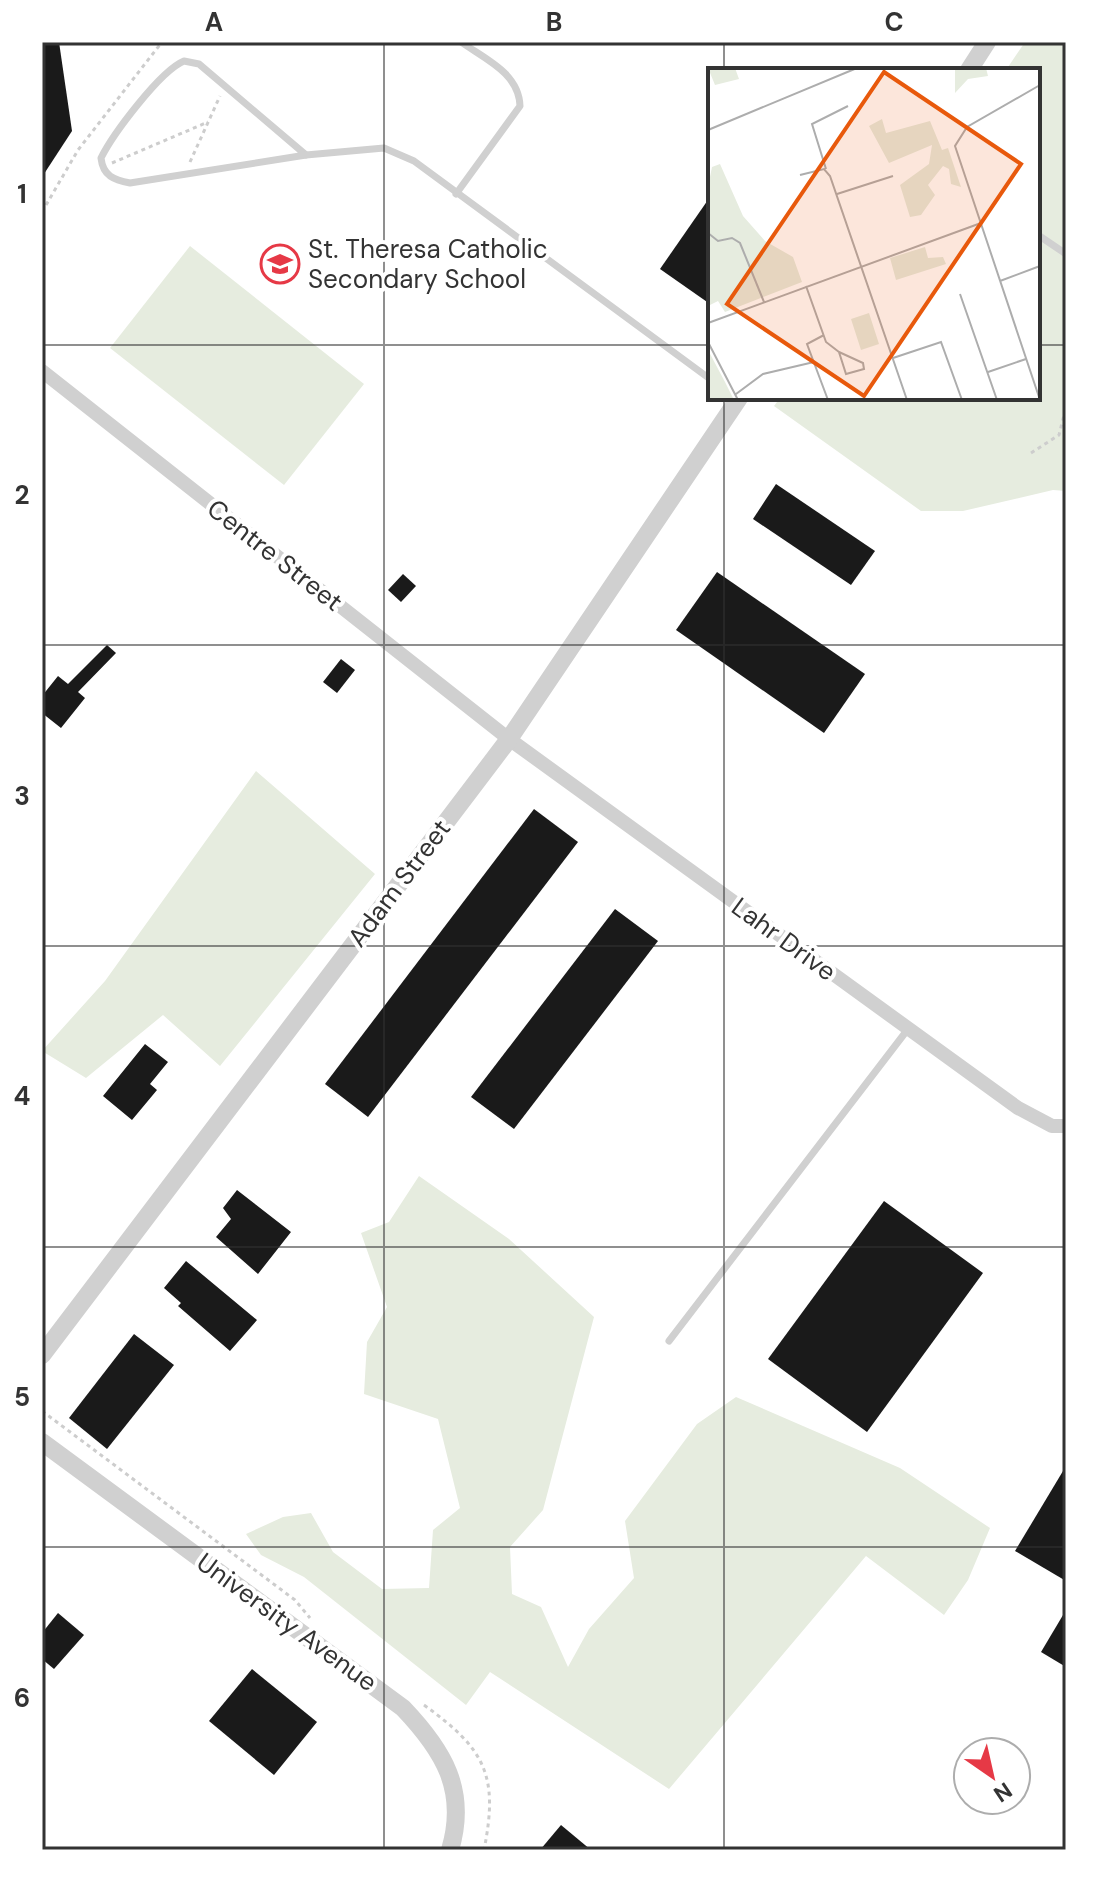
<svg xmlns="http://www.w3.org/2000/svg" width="1108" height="1892" viewBox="0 0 1108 1892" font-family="'DM Sans',sans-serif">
  <rect width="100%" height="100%" fill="#fff"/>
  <g fill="#e6ecdf">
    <polygon points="1025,42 1066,42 1066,491 1053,490 963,511 921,511 774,406 780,398 1038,398 1038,70 1006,70"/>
    <polygon points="190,246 364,384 284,485 110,348"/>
    <polygon points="256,771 375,874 220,1066 163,1015 86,1078 42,1051 105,981"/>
    <polygon points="419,1176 509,1239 594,1317 543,1510 510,1547 512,1594 541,1607 568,1667 589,1629 634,1578 625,1521 697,1424 736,1397 900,1468 990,1528 968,1580 944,1615 866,1556 669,1789 490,1672 466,1705 304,1577 261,1555 246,1534 283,1517 311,1513 333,1552 382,1589 429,1588 433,1530 460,1508 438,1419 364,1394 367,1342 387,1307 361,1233 389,1222"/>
  </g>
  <g fill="#1a1a1a">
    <polygon points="42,42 59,42 72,131 42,177"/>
    <polygon points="710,197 710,304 660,269"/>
    <polygon points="776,484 875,551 851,585 753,519"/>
    <polygon points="717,572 865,674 824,733 676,630"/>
    <polygon points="403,574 416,586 401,602 388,590"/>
    <polygon points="107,645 116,653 78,692 85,698 61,728 42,713 42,696 58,676 68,684"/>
    <polygon points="341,659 355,670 337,693 323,682"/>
    <polygon points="534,809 578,842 368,1117 325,1084"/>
    <polygon points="615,909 658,941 514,1129 471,1097"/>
    <polygon points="145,1044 168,1062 150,1084 157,1090 132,1120 103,1096"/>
    <polygon points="237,1190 291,1232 258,1274 216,1237 231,1219 223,1208"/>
    <polygon points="884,1201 983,1273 867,1432 768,1359"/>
    <polygon points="186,1261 257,1320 230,1351 178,1306 181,1303 164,1288"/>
    <polygon points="134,1334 174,1365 107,1449 69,1418"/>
    <polygon points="1066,1466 1066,1581 1015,1551"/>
    <polygon points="1066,1610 1066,1667 1041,1652"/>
    <polygon points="58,1613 84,1635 54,1669 42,1659 42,1633"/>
    <polygon points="252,1669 317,1722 274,1775 209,1721"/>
    <polygon points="561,1825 591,1850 540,1850"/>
  </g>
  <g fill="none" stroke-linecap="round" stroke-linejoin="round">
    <g stroke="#cdcdcd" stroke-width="3" stroke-dasharray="4 4" stroke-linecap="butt">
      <polyline points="190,162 220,96"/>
      <polyline points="112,163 208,122"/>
      <polyline points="42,212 78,150 162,42"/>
      <polyline points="1031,453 1059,435 1066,407"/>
      <polyline points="42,1411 295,1600 310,1618"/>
      <path d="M424,1705C485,1749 499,1775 484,1850"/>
    </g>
    <g stroke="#d0d0d0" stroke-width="7">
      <path d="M184,61L199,64L306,155L130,183C114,180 103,176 101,158C113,134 160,71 184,61Z"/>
      <polyline points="306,155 384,148 414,161 710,379"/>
      <path d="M456,194L520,106C519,73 485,59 461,42"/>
      <polyline points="1038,235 1066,254"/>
      <polyline points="669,1341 908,1029"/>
    </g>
    <polyline stroke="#d0d0d0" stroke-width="14" points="42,371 509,739 1018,1108 1052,1126 1066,1126"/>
    <g stroke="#d0d0d0" stroke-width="18">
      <polyline points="969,70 987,42"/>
      <polyline points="42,1355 509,739 739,398"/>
      <path d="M42,1442L403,1708C443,1750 468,1790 450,1850"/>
    </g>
  </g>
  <path fill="none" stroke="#333" stroke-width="2" stroke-opacity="0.55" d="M384,42V1850M724,42V70M42,345H710M1038,345H1066M724,398V1850M42,645H1066M42,946H1066M42,1247H1066M42,1547H1066"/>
  <defs>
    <symbol id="school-ring" viewBox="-11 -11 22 22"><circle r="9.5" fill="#fff" stroke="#e63946" stroke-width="1.5"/><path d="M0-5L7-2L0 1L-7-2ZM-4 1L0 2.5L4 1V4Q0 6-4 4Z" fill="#e63946"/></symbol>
  </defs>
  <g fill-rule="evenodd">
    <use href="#school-ring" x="258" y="242" width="44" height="44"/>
  </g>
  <g text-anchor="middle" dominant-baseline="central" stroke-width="8" stroke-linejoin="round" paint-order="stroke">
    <g font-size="26" fill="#333" stroke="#fff" text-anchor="start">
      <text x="308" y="249">St. Theresa Catholic<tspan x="308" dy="30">Secondary School</tspan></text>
    </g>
    <g font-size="26" fill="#333" stroke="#fff">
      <text transform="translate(275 555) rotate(38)">Centre Street</text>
      <text transform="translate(399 883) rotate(-53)">Adam Street</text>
      <text transform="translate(784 939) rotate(36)">Lahr Drive</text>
      <text transform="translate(287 1622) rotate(36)">University Avenue</text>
    </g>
  </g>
  <g transform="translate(708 68)">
    <rect width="332" height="332" fill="#fff"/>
    <path d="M0,0H27L31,11L7,17ZM247,0H278L280,8L260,11L247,25ZM174,51L178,65L222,53L234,82L240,80L253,119L243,116L241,101L235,98L220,117L227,127L213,147L202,149L192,117L221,96L224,77L181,95L161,58ZM12,96L35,148L57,173L85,189L94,214L17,244L10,233L0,238V119L4,99ZM217,179L220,190L235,189L238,196L188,212L182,190ZM161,245L171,276L153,282L143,251ZM0,282L17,314L26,332H0Z" fill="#e6ecdf"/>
    <path fill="none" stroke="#adadad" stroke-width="2" d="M0,62L149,0M118,101L104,56L140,38M92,107L116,101L122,108L199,332M129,126L185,108M0,165L10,173L24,170L32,175L56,234M292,213L332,198M98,218L118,274L131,284M252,226L289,332M0,255L273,155M116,267L99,276L120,332M0,274L30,332M131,284L155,295L156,301L138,306ZM185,290L233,274L254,332M280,304L318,291M28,326L55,306L106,294M332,332L247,78L259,59L332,17"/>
    <path fill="#e8590c" fill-opacity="0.15" stroke="#e8590c" stroke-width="4" d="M176,4L313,96L156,328L19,236Z"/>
    <rect width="332" height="332" fill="none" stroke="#333" stroke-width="4"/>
  </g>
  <rect width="1108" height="1892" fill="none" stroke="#ffffff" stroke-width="88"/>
  <g transform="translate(992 1776) rotate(146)"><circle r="38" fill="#ffffff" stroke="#adadad" stroke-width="2"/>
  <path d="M0-6L14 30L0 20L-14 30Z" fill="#e63946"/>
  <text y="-12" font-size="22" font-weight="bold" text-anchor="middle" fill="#333333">N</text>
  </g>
  <rect x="44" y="44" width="1020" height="1804" fill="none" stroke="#333" stroke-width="3"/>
  <g font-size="26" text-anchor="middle" font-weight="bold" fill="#333">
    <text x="214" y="31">A</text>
    <text x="554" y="31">B</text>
    <text x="894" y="31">C</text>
    <text x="22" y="203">1</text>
    <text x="22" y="504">2</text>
    <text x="22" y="805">3</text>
    <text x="22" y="1105">4</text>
    <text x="22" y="1406">5</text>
    <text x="22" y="1707">6</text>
  </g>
</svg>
